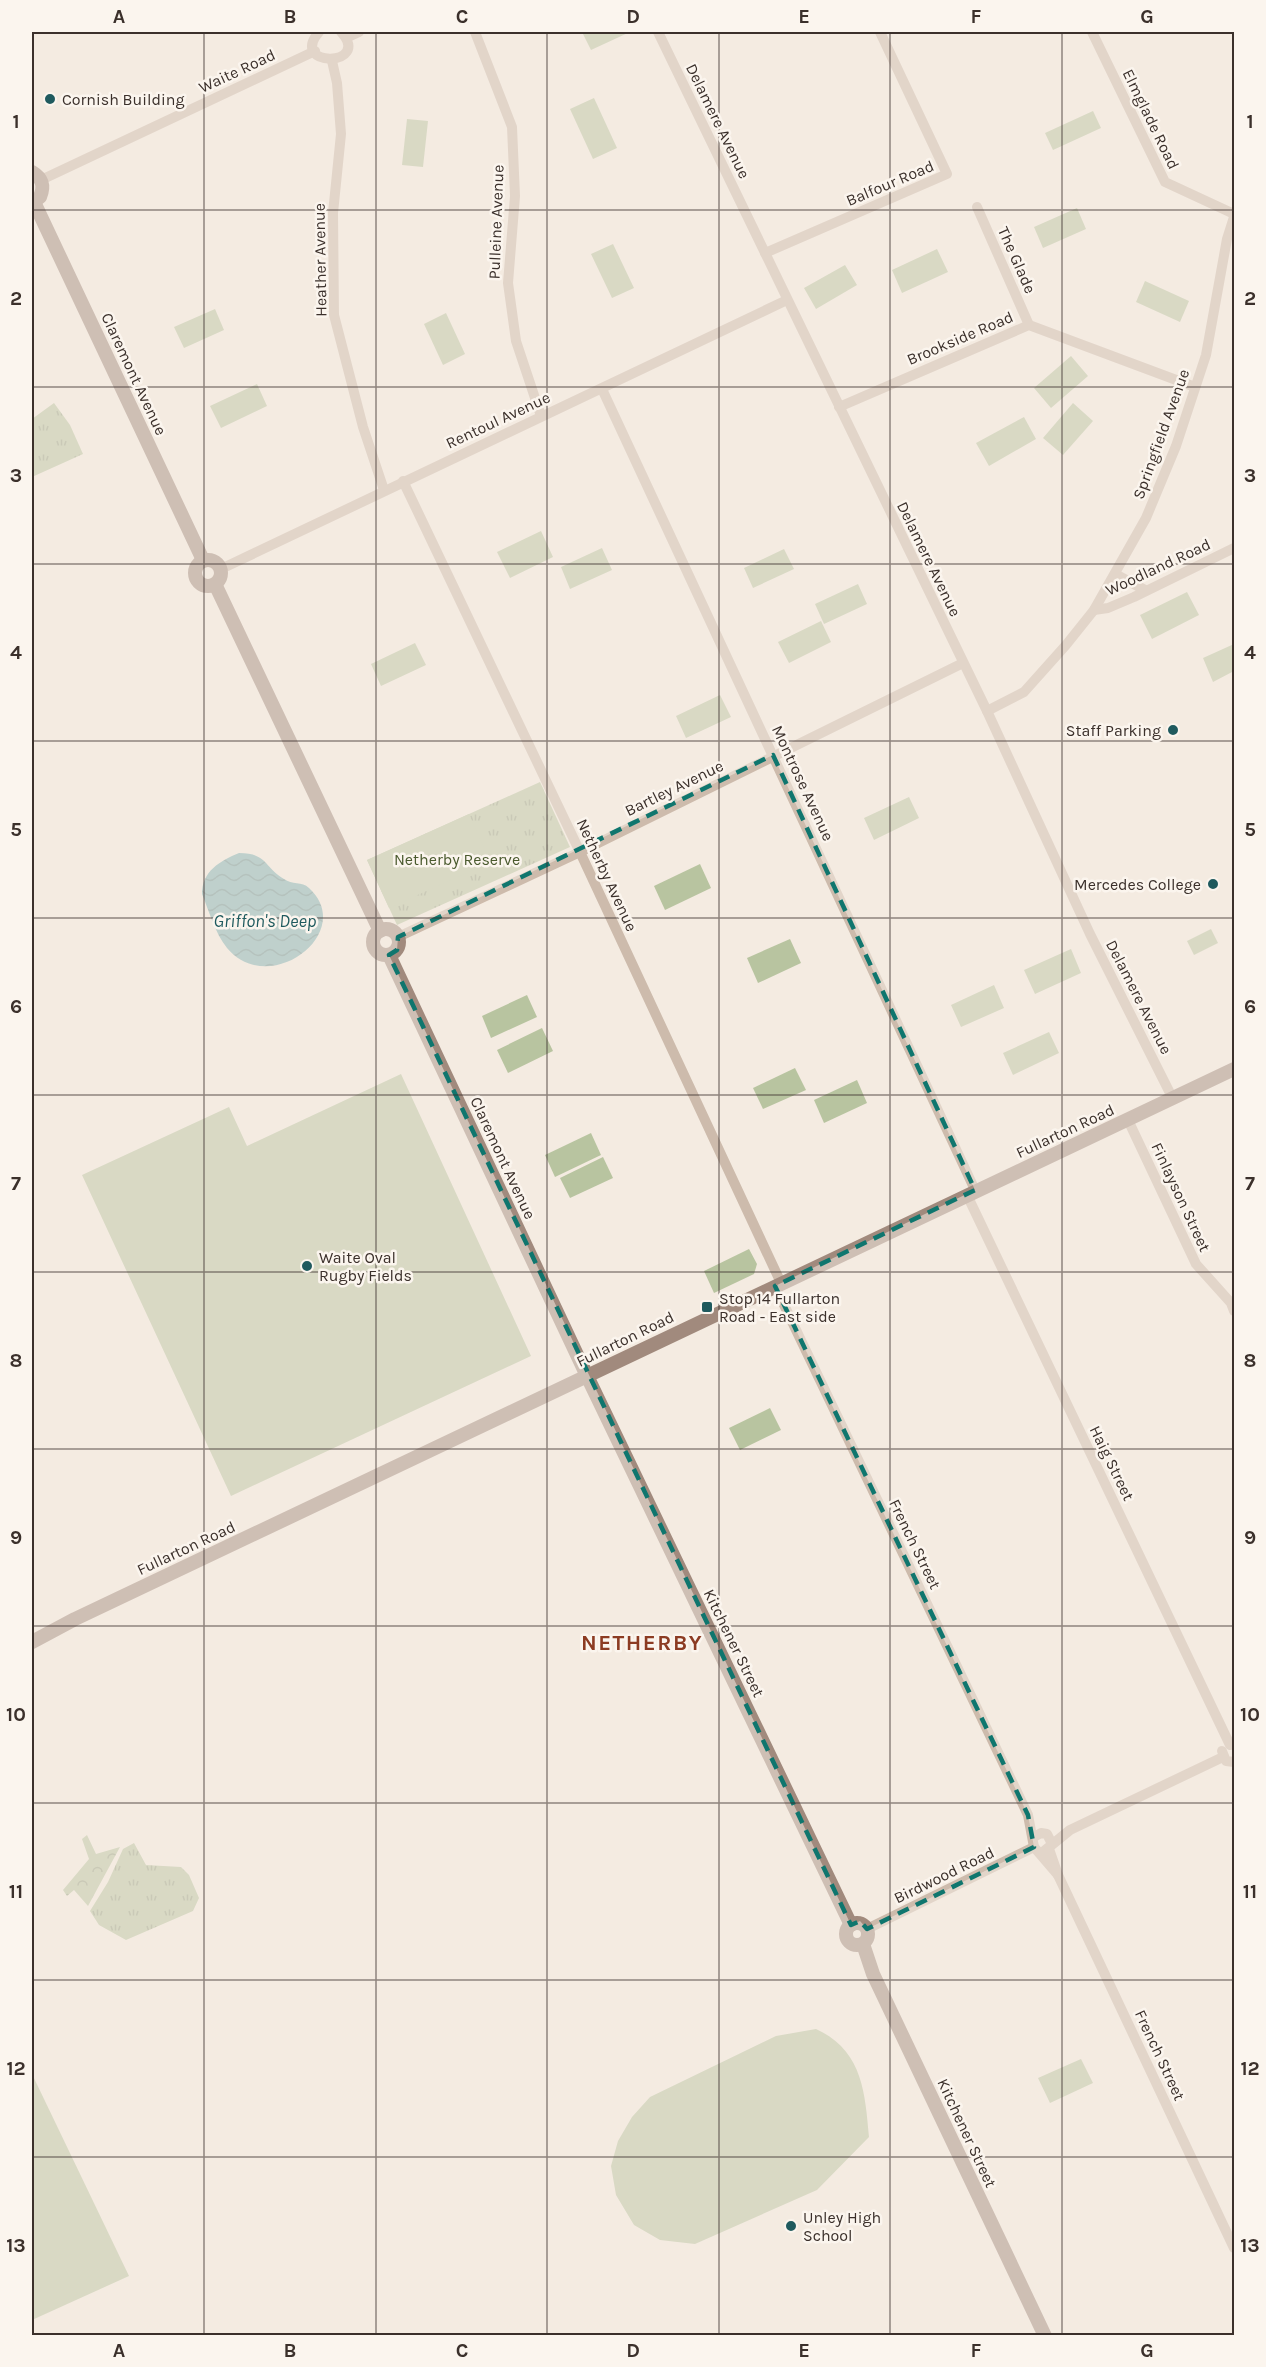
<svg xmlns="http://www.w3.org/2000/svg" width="1266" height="2367" viewBox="0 0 1266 2367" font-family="Karla,sans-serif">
  <defs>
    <pattern id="grass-tufts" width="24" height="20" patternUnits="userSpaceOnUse" patternTransform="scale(1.5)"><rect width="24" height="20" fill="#b8c4a0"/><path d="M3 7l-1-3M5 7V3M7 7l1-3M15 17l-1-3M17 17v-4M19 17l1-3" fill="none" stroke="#97a083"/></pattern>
    <pattern id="forest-crowns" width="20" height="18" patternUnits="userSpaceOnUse" patternTransform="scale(1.5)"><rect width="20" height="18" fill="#b8c4a0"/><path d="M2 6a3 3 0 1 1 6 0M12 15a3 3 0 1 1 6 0" fill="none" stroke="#97a083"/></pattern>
    <pattern id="water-waves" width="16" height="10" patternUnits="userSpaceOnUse" patternTransform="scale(1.5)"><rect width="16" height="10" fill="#7fb0b2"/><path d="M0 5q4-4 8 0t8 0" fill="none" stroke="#699091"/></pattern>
  </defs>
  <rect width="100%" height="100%" fill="#f4ebe1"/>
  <g fill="url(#grass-tufts)">
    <polygon points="54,403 70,425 83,454 32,477 32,419"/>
    <polygon points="540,782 570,847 397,925 367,860"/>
    <polygon points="134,1843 146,1865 181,1867 189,1875 199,1898 193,1911 126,1940 99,1925 90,1911 108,1882 123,1849"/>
  </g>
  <polygon fill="url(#forest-crowns)" points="87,1835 96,1854 120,1847 88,1906 74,1890 67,1896 63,1890 89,1859 82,1839"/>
  <g fill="#b8c4a0">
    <polygon points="582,32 630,32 591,50"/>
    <polygon points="594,98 617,148 593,159 570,109"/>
    <polygon points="1093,111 1101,128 1053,150 1045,133"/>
    <polygon points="407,119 428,121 423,167 402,165"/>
    <polygon points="1077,208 1086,229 1043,248 1034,227"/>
    <polygon points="613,244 634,288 612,298 591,254"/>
    <polygon points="937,249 948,272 902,293 892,270"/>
    <polygon points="845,265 857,285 816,309 804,288"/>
    <polygon points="1145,281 1189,301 1180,322 1136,302"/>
    <polygon points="215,309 224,330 184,348 174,327"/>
    <polygon points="446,313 465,354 443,365 424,324"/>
    <polygon points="1071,356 1088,376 1051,408 1034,388"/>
    <polygon points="257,384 267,406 221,428 210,406"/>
    <polygon points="1073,403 1093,421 1063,455 1043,438"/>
    <polygon points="1024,417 1036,439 989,466 976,443"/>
    <polygon points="541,531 553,557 510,578 497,552"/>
    <polygon points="602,548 612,570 570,589 561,567"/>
    <polygon points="784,549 794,569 753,588 744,568"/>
    <polygon points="858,584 867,604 824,624 815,604"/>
    <polygon points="1187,592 1199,615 1152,639 1140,615"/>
    <polygon points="821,621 831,642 789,663 778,642"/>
    <polygon points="415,643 426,665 381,686 371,664"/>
    <polygon points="1234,644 1234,671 1213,682 1203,658"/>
    <polygon points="720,695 731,717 686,738 676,716"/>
    <polygon points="909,797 919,818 874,840 864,818"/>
    <polygon points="469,814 490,862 389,908 367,860"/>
    <polygon points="700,864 711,888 665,910 654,886"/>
    <polygon points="1211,929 1218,943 1194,955 1187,941"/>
    <polygon points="790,939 801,963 758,983 747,958"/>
    <polygon points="1071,949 1081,973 1035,994 1024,970"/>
    <polygon points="994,985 1004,1008 961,1027 951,1005"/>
    <polygon points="527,995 537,1017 491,1038 482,1016"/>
    <polygon points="542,1028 553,1051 508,1073 497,1050"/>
    <polygon points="1049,1032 1059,1053 1013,1075 1003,1053"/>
    <polygon points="795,1068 806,1090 763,1109 753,1088"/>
    <polygon points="401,1074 531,1356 231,1496 82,1175 229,1107 247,1146"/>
    <polygon points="857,1080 867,1103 824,1123 814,1100"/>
    <polygon points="591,1133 601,1155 555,1177 545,1155"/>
    <polygon points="603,1157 613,1178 570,1198 560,1178"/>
    <polygon points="749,1249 757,1264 754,1274 714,1293 704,1271"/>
    <polygon points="770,1408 781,1430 740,1450 729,1428"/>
    <path d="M816,2029C862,2050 865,2091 869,2137L817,2190L695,2244L660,2240L634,2225L616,2195L611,2166L618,2141L632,2117L650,2097L776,2036Z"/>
    <polygon points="1081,2059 1093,2083 1050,2103 1038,2078"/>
    <polygon points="32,2074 129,2276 32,2320"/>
  </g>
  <path fill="url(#water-waves)" d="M239,853C267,853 264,867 284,879C292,885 302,881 309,888C357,932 270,999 227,948C215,933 209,911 202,894C202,871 220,861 239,853Z"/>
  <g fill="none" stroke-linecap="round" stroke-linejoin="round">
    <g stroke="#cdbbac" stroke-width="10">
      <path d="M319,32C288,68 373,67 341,32"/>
      <polyline points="475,32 512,127 515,196 508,283 516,341 541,416"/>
      <polyline points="658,32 987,711 1090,934 1173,1099"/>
      <polyline points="1092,32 1165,182 1234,214"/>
      <polyline points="346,38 359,32"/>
      <polyline points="332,61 337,83 341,134 333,213 334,315 363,427 384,490"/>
      <polyline points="41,180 315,51"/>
      <polyline points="977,207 1029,325"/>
      <polyline points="765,253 947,174 880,32"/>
      <polyline points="602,389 975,1190"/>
      <polyline points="839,407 1029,325 1195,387"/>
      <polyline points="403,481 580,852 781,1283"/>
      <polyline points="221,569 787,300"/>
      <polyline points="1115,574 1145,590"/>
      <polyline points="1094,610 1108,608 1134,597 1234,548"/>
      <polyline points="987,711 1024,692 1066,645 1094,610 1146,518 1176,446 1206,355 1227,239 1234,217"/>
      <polyline points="398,937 580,852 963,663"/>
      <polyline points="1128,1120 1196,1264 1231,1303 1234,1311"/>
      <polyline points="967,1195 1230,1745"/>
      <polyline points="775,1286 1028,1815 1034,1847 1058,1875"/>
      <polyline points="1222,1751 1226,1761 1234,1762"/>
      <polyline points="1034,1837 1041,1833 1047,1834 1052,1844"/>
      <polyline points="1049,1849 1058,1875 1234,2248"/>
      <polyline points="1043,1852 1070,1830 1223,1757"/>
      <polyline points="867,1929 1034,1847"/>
    </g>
    <g stroke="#a18a7d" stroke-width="14">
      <path d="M32,172C42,178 45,185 40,197L32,203"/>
      <polyline points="34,202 203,560"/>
      <circle cx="208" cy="573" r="13"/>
      <polyline points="215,584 380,931"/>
      <circle cx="386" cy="942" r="13"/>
      <polyline points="389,955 587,1376 851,1925"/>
      <polyline points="32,1642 75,1619 1234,1069"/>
      <circle cx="857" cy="1934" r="11"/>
      <polyline points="863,1944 873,1974 1045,2336"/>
    </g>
  </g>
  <path d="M0 0H1266V2367H0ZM773,755L975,1190L775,1286L1028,1815L1034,1847L867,1929L860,1921L851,1925L389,955L397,950L398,937Z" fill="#f4ebe1" fill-opacity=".55" fill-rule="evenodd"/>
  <path fill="none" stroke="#0f766e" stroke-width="4.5" stroke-dasharray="12 8" stroke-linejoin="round" d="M773,755L975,1190L775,1286L1028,1815L1034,1847L867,1929L860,1921L851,1925L389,955L397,950L398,937Z"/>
  <path fill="none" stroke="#3b302b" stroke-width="1.5" stroke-opacity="0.55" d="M204,32V2336M376,32V2336M547,32V2336M719,32V2336M890,32V2336M1062,32V2336M32,210H1234M32,387H1234M32,564H1234M32,741H1234M32,918H1234M32,1095H1234M32,1272H1234M32,1449H1234M32,1626H1234M32,1803H1234M32,1980H1234M32,2157H1234"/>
  <g fill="#1f5a5e" stroke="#fbf5ee" stroke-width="2">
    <circle cx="50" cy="99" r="6"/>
    <circle cx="1173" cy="730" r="6"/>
    <circle cx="1213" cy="884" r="6"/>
    <circle cx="307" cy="1266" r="6"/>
    <rect x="701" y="1301" width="12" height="12" rx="3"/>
    <circle cx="791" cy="2226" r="6"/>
  </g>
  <g text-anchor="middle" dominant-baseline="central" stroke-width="5" stroke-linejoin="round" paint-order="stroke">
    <g font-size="16" fill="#3b302b" stroke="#fbf5ee">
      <text transform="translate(237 71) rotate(-25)">Waite Road</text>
      <text transform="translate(1151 119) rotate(64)">Elmglade Road</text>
      <text transform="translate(718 121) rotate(64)">Delamere Avenue</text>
      <text transform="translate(890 183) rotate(-23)">Balfour Road</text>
      <text transform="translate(496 222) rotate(-88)">Pulleine Avenue</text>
      <text transform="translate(320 260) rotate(-91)">Heather Avenue</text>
      <text transform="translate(1017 260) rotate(66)">The Glade</text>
      <text transform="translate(960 338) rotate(-23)">Brookside Road</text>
      <text transform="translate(134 374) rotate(65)">Claremont Avenue</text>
      <text transform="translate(498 420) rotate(-25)">Rentoul Avenue</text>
      <text transform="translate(1161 434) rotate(-70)">Springfield Avenue</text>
      <text transform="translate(929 559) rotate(64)">Delamere Avenue</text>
      <text transform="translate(1158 567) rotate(-25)">Woodland Road</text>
      <text transform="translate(803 783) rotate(65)">Montrose Avenue</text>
      <text transform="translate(674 788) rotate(-26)">Bartley Avenue</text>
      <text transform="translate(607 875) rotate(65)">Netherby Avenue</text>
      <text transform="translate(1139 997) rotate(63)">Delamere Avenue</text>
      <text transform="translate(1065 1131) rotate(-25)">Fullarton Road</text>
      <text transform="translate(503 1158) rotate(65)">Claremont Avenue</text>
      <text transform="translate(1181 1197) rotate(65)">Finlayson Street</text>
      <text transform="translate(625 1339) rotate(-26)">Fullarton Road</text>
      <text transform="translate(1112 1463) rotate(64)">Haig Street</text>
      <text transform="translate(915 1544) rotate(64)">French Street</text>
      <text transform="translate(186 1548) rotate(-25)">Fullarton Road</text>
      <text transform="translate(734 1643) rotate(64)">Kitchener Street</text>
      <text transform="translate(944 1875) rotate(-26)">Birdwood Road</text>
      <text transform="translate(1160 2055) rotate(65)">French Street</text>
      <text transform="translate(967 2133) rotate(65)">Kitchener Street</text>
    </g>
    <g font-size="16" fill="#3b302b" stroke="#fbf5ee" text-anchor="start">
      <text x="62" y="99">Cornish Building</text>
      <text x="1161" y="730" text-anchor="end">Staff Parking</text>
      <text x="1201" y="884" text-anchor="end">Mercedes College</text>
      <text x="319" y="1257">Waite Oval<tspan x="319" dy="18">Rugby Fields</tspan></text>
      <text x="719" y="1298">Stop 14 Fullarton<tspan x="719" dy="18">Road - East side</tspan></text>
      <text x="803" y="2217">Unley High<tspan x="803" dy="18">School</tspan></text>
    </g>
    <g font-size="16" fill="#4a5a2e" stroke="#fbf5ee">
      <text x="457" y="859">Netherby Reserve</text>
    </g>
    <g font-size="18" font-style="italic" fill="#1f5a5e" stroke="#fbf5ee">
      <text x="265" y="921">Griffon's Deep</text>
    </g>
    <g font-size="22" font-weight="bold" letter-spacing="1.5" fill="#8c3b22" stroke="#fbf5ee">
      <text x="642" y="1643">NETHERBY</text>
    </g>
  </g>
  <rect width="1266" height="2367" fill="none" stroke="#fbf5ee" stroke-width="66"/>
  <rect x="33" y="33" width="1200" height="2301" fill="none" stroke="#3b302b" stroke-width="2"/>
  <g font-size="20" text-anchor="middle" font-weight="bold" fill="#3b302b">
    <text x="119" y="23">A</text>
    <text x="290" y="23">B</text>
    <text x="462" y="23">C</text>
    <text x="633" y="23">D</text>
    <text x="804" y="23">E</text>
    <text x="976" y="23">F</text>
    <text x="1147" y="23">G</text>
    <text x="16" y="128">1</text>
    <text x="1250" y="128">1</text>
    <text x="16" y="305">2</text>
    <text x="1250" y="305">2</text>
    <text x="16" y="482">3</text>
    <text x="1250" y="482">3</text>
    <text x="16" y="659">4</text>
    <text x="1250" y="659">4</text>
    <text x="16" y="836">5</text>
    <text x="1250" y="836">5</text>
    <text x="16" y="1013">6</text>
    <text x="1250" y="1013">6</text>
    <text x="16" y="1190">7</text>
    <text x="1250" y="1190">7</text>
    <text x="16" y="1367">8</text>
    <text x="1250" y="1367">8</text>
    <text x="16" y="1544">9</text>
    <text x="1250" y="1544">9</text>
    <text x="16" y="1721">10</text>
    <text x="1250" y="1721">10</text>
    <text x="16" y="1898">11</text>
    <text x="1250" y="1898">11</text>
    <text x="16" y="2075">12</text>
    <text x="1250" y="2075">12</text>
    <text x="16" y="2252">13</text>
    <text x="1250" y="2252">13</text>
    <text x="119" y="2357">A</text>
    <text x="290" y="2357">B</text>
    <text x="462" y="2357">C</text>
    <text x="633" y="2357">D</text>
    <text x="804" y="2357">E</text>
    <text x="976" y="2357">F</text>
    <text x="1147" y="2357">G</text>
  </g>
</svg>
